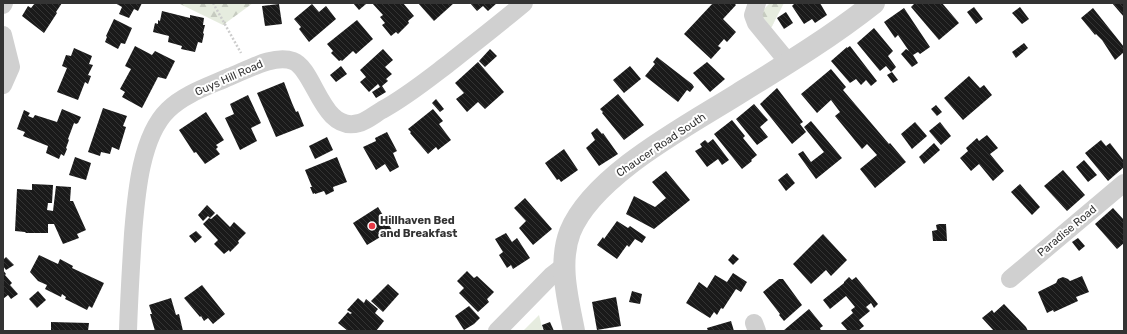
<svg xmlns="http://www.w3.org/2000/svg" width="1127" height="334" viewBox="0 0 1127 334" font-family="Rubik,sans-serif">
  <defs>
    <pattern id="forest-firs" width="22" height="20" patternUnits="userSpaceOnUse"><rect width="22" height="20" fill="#e6ecdf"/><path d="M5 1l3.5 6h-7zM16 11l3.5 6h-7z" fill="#c6cbc0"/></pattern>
    <pattern id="building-back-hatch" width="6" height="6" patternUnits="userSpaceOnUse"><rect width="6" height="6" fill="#1a1a1a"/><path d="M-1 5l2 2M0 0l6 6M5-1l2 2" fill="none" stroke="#333"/></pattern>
  </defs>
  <rect width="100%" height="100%" fill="#fff"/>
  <g fill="url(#forest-firs)">
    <polygon points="178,3 253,3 223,25"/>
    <polygon points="770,3 784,3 771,28 760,13"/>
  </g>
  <polygon fill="#e6ecdf" points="539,315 543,331 523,331"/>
  <g fill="url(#building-back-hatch)">
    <polygon points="35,3 62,3 56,12 57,13 44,33 22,16 28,6 31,8"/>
    <polygon points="115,3 142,3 138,11 134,9 129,18 119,14 122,7"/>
    <polygon points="353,3 365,3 366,4 359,10"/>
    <polygon points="372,3 403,3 414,16 408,21 409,23 398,34 396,32 391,36 382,25 385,23 380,17 383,15"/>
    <polygon points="418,3 454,3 434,21"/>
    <polygon points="470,3 497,3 488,11 483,6 477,11"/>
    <polygon points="713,3 734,3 736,5 723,19 736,32 727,42 724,39 718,46 721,48 711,59 684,34"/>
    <polygon points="794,3 820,3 827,15 815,23 812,19 804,24 792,6 794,4"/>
    <polygon points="915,3 942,3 959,23 939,40 911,7"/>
    <polygon points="1112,3 1124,3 1124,17"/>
    <polygon points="279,4 282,24 265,26 262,6"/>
    <polygon points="312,4 319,12 326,6 336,19 309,42 299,29 301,27 294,19"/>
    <polygon points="974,7 983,19 976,24 967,12"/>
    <polygon points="1020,7 1029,19 1022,24 1012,13"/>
    <polygon points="904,8 930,47 920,54 918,52 913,55 918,63 912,67 901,54 906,49 909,51 898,35 895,38 884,22"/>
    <polygon points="1093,8 1124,47 1124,52 1115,60 1102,40 1096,34 1095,35 1081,18"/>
    <polygon points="162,11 190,18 190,15 204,18 203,25 205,25 203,33 204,34 202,43 198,42 195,52 181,49 182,46 168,42 169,36 153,32 155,23 158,24 158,20 160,21"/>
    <polygon points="786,12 793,23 784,29 777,18"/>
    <polygon points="114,19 132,28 125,44 121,43 118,49 105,42 107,37 106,36"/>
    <polygon points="357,20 373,39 356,54 353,51 342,61 341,60 339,61 331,53 333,51 327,44"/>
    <polygon points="874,28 893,51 888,56 896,67 891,72 886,66 880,71 857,43"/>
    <polygon points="1024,43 1028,48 1016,58 1012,52"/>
    <polygon points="135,46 152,55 155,51 175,61 166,79 158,77 142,108 122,97 125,92 120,89 131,69 125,66"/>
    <polygon points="850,46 877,81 871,86 866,80 861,85 856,79 850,83 831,61 847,47 847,48"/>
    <polygon points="74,48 92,56 89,64 93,65 88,75 91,76 88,84 85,82 78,100 57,92 67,68 62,66 66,55 71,56"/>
    <polygon points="383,49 393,60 385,67 392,74 386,79 388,81 382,86 386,92 376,98 372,92 380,87 378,84 369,92 360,82 366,77 360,70"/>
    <polygon points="490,49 497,56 485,67 479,61"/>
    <polygon points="657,57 692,84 694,87 690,92 687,90 678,102 645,76 655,64 653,62"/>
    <polygon points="478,62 504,92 485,109 478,102 467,112 456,99 464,93 455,83"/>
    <polygon points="707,62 725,79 710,92 693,73"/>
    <polygon points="341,66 347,74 336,82 330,75"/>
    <polygon points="630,66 641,79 624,93 613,80"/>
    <polygon points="831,69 846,87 843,90 889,144 890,143 906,162 875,188 860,169 877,155 867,144 862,149 835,116 840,112 831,100 817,113 801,94"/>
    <polygon points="892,72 898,80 893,83 887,75"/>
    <polygon points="969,76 980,88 984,85 992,95 963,120 944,98"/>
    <polygon points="284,82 292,103 296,112 298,111 304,126 276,137 257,93"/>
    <polygon points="777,88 803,122 800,124 806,132 792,144 760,104"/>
    <polygon points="618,94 644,125 624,140 602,113 603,112 600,109"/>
    <polygon points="248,95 261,123 251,128 257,141 240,150 225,118 234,114 230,104"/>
    <polygon points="436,99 444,109 440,112 432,103"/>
    <polygon points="754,104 768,120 760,127 768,137 757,145 736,119"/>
    <polygon points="936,105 942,112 937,116 931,109"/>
    <polygon points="103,108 127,116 123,126 126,127 119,150 112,147 110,154 101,152 100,156 88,152"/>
    <polygon points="62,109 81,117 78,123 76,124 74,123 68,139 69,140 66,148 67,149 64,156 61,154 59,159 46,153 48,146 23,136 25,132 17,129 24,110 30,113 28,116 33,118 35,115 57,122"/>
    <polygon points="433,109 443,121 439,124 451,140 438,150 436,147 428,154 410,133 411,132 408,129"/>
    <polygon points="206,112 224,140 216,145 218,147 216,149 220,154 205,164 196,152 194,153 179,130"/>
    <polygon points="732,120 745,136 743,138 757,155 751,160 752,161 742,169 714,134"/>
    <polygon points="811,121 842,158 816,179 798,154 803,151 811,162 824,152 804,127"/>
    <polygon points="915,122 927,136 912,149 901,134"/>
    <polygon points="940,122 951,136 941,145 929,131"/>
    <polygon points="597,128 602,134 603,133 618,154 599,166 586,148 595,140 591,133"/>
    <polygon points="387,132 397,151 393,153 399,167 390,172 385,164 376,170 363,147 376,141 375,138"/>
    <polygon points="987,135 998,148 990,154 1004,171 993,181 979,164 971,171 960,158 968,151 966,148 977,138 979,141"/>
    <polygon points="327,137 333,150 315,159 309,146"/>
    <polygon points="713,139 729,160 722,165 718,159 707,167 695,151 702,147 700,144 705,140 708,143"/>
    <polygon points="1101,140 1106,146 1110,143 1124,161 1124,167 1108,181 1085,153"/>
    <polygon points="934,143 940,150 924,164 919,157"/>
    <polygon points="564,149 578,170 561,182 559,179 557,180 545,163"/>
    <polygon points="75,157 91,163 86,180 69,175"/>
    <polygon points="337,157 347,182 333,187 334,191 326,195 324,191 315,194 315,193 313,194 310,187 312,187 305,170"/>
    <polygon points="1084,160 1097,175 1088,182 1076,167"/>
    <polygon points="1063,170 1085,195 1067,211 1044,186"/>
    <polygon points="666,171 690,200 654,229 626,214 634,196 655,207 666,198 652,182"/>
    <polygon points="787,173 795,183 786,191 778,180"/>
    <polygon points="32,184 53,185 52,203 48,203 47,210 53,211 56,186 71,187 70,201 73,201 86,230 77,234 79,238 63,244 54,224 48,224 48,233 26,233 25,232 15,231 17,189 32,190"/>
    <polygon points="1020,184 1040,207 1032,215 1011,192"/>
    <polygon points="525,198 552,229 533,245 519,228 526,221 514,208"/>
    <polygon points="207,205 215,213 210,218 208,216 203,221 198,215"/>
    <polygon points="378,207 392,230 367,245 353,223"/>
    <polygon points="1113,208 1124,220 1124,243 1117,249 1095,224"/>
    <polygon points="217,214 230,227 234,222 246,233 238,241 239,243 230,252 229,250 224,254 214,244 218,240 203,224 209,218 211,219"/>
    <polygon points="617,221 628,228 630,226 646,237 642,243 635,239 629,247 627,245 617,259 597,245 603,237 604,239"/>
    <polygon points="939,224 946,224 947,241 933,241 932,231 937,230 936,225"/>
    <polygon points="196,231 202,237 195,243 189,236"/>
    <polygon points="506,233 512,242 517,238 530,258 513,269 511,265 507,268 499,255 503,252 495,239"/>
    <polygon points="823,234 847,260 831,276 826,270 811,284 793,264"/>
    <polygon points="1078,238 1085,246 1079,251 1072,242"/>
    <polygon points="733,254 739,259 733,265 728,260"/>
    <polygon points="39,255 58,264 60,259 73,266 72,268 104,283 92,308 89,306 87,310 65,299 66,297 62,294 61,297 45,289 47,285 38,281 30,272"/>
    <polygon points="6,257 14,265 6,270 3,266 3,260"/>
    <polygon points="3,270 6,274 5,275 12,283 10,285 18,294 11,299 8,295 3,299"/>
    <polygon points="467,271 474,278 477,276 494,292 487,299 489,302 478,312 459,293 464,288 457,281"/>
    <polygon points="733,273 747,282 741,292 736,289 723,309 721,308 717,315 714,312 710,318 686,303 699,282 707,288 715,275 727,282"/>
    <polygon points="1082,276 1089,292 1076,297 1078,301 1054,312 1053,310 1047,313 1038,292 1056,283 1058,279 1063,277 1068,279 1070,281"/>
    <polygon points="849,277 852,280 856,277 878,304 874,308 871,303 866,307 870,311 859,320 864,326 858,331 848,331 841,323 853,313 851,310 855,307 846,296 830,309 823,300 844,283 844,282"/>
    <polygon points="779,279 783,279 802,305 784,321 779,315 780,314 763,292"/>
    <polygon points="388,284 399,294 383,312 371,301"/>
    <polygon points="202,285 225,314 213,324 208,318 204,321 201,316 200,317 184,298"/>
    <polygon points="38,291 46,300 37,308 29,299"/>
    <polygon points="632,291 642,294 640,304 629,302"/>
    <polygon points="616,297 621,326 597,330 592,302"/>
    <polygon points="171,298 176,315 179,314 183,331 155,331 150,314 152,314 149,305"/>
    <polygon points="358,298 364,303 366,299 378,309 375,313 384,321 376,331 348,331 338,323 348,312 350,314 352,313 347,310"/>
    <polygon points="1004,304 1026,327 1028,331 994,331 982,318 992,310 994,313"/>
    <polygon points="469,306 480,318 474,324 464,330 455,316"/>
    <polygon points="809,309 823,326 820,328 821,331 783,331"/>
    <polygon points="731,321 734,331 708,331 707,328"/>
    <polygon points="51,322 89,323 88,331 51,331"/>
    <polygon points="550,322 554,331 544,331 542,325"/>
  </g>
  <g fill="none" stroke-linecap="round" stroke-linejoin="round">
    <polyline stroke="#cdcdcd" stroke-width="2.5" stroke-dasharray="2 2" stroke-linecap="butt" points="213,3 241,53"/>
    <g stroke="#d0d0d0" stroke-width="18">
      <polyline points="757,3 753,15 756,23 788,62"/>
      <polyline points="3,5 4,3"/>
      <polyline points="3,35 11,67 3,85"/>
      <polyline points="1010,279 1124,183"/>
      <polyline points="754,323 757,331"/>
      <path d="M128,331C129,299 131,266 133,234C136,198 140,137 168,110C184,94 209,86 229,77C247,70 274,54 293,61C315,69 322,134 359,123C367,121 375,114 382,110C406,97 427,80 448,64C473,44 499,24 524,3"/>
      <polyline points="497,331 551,276 564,266"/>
    </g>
    <path stroke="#d0d0d0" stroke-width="22" d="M574,331C568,300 558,263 570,232C593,175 687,126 738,94C785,65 831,37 874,3"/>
  </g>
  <circle fill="#e63946" stroke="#fff" stroke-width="1.5" cx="372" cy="226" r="4"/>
  <g text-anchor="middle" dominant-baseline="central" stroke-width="4" stroke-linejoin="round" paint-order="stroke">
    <g font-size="11" fill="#333" stroke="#fff">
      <text transform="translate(229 78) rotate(-24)">Guys Hill Road</text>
      <text transform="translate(661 145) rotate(-34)">Chaucer Road South</text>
      <text transform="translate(1067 231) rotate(-40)">Paradise Road</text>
    </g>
    <g font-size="11" font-weight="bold" fill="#333" stroke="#fff" text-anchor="start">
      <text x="380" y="220">Hillhaven Bed<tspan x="380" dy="13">and Breakfast</tspan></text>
    </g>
  </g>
  <rect width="1127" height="334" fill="none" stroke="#333333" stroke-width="8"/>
</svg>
